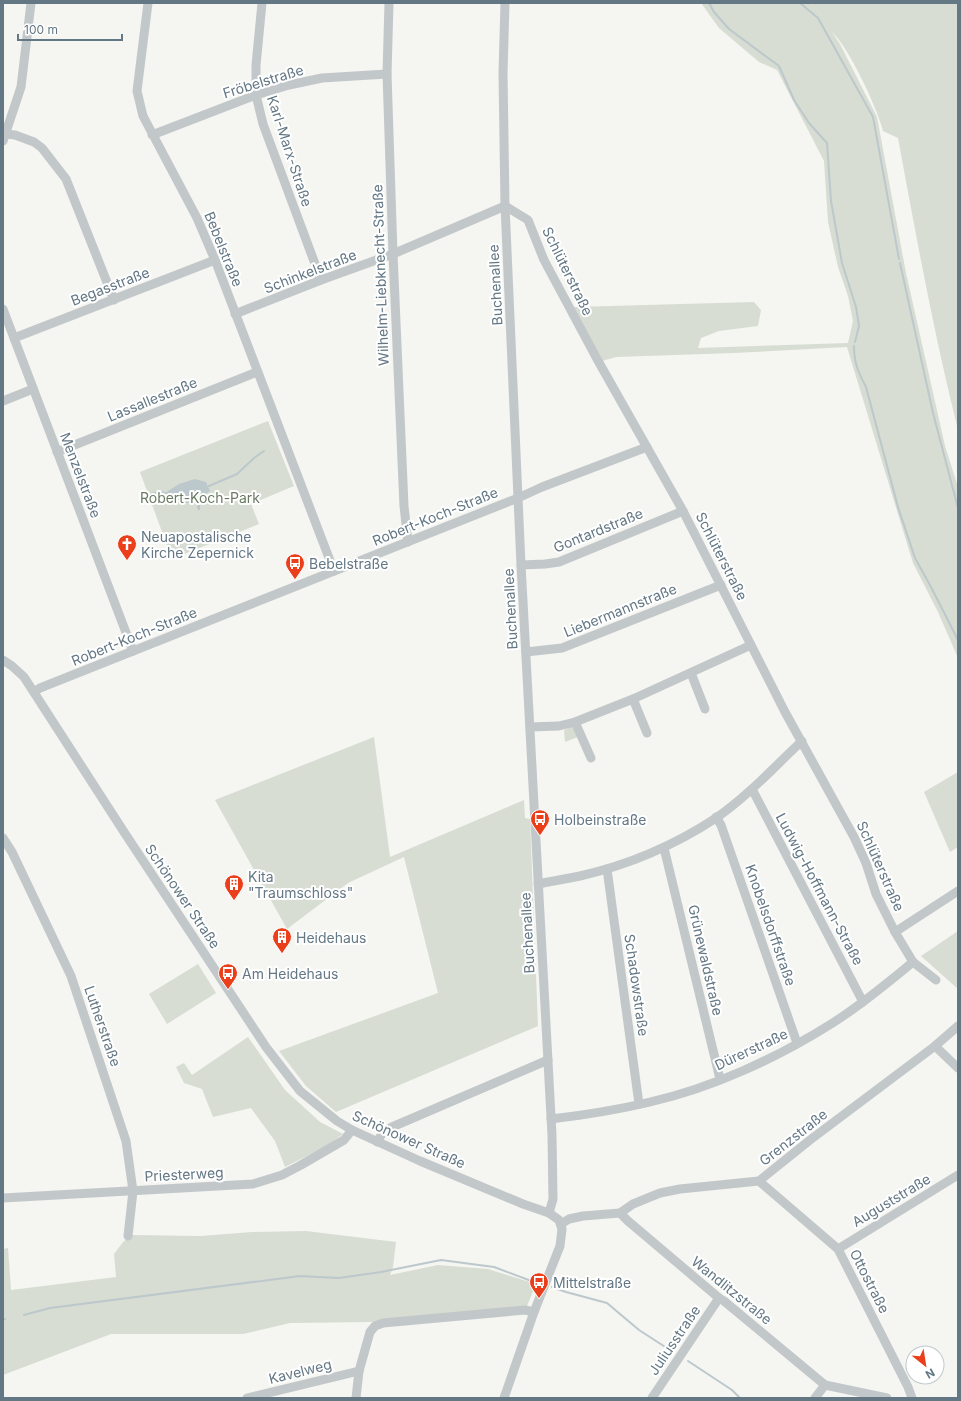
<svg xmlns="http://www.w3.org/2000/svg" width="961" height="1401" viewBox="0 0 961 1401" font-family="Inter,sans-serif">
  <rect width="100%" height="100%" fill="#f5f5f1"/>
  <g fill="#d7ddd2">
    <path d="M701,3H809L812,5L811,3H958V430C934,334 916,236 898,138L883,131C877,107 849,48 832,32L840,44L877,117L906,273L945,446L958,487V658L938,612L913,563L847,347L734,353L616,357L602,361L573,307L754,302L761,310L758,326L719,331L701,338L698,348L848,343L853,321L848,296L838,267L828,222L824,161L777,70L759,62L719,28Z"/>
    <polygon points="268,421 294,486 251,504 259,524 172,559 140,472"/>
    <polygon points="573,726 578,737 565,742 564,730"/>
    <polygon points="374,737 390,857 524,800 525,818 530,819 538,1026 336,1112 306,1086 279,1051 438,993 404,857 348,883 287,929 215,800"/>
    <polygon points="958,772 958,847 950,852 924,792"/>
    <polygon points="958,931 958,989 921,956"/>
    <polygon points="198,964 216,993 167,1024 149,994"/>
    <path d="M248,1037L285,1090L320,1122L343,1134C325,1148 305,1157 285,1167L275,1141L251,1108L213,1117L202,1089L184,1083L176,1067L184,1063L192,1075Z"/>
    <polygon points="306,1231 396,1242 393,1267 390,1275 438,1265 488,1269 536,1284 527,1306 372,1322 290,1323 243,1334 111,1334 3,1375 3,1249 8,1248 11,1290 116,1277 114,1254 123,1242 132,1235 201,1236 252,1232"/>
  </g>
  <path fill="#bcc8cc" d="M195,479L206,482L210,491L197,500L200,505V510H198L197,507L198,504L196,500C179,508 181,497 167,495L165,493L179,484Z"/>
  <g fill="none" stroke-linecap="round" stroke-linejoin="round">
    <g stroke="#bcc8cc" stroke-width="2">
      <polyline points="709,3 714,12 729,29 779,66 794,100 809,123 827,143 831,201 842,263 856,307 859,326 855,342"/>
      <polyline points="800,3 818,18 873,117 899,259"/>
      <polyline points="900,263 933,413 958,508"/>
      <path d="M854,346C854,363 858,372 866,387L898,507L915,558L931,587L958,640"/>
      <polyline points="209,486 237,474 254,458 264,451"/>
      <polyline points="151,494 159,492 165,493"/>
      <polyline points="552,1287 566,1292 607,1303 639,1330 673,1352"/>
      <polyline points="24,1315 50,1308 300,1276 339,1278 381,1272 441,1260 494,1267 534,1282"/>
      <polyline points="3,1319 5,1319"/>
      <polyline points="688,1361 732,1390 740,1398"/>
    </g>
    <g stroke="#c2c7c9" stroke-width="9">
      <polyline points="148,3 137,91 143,116 197,218 215,260 334,571"/>
      <polyline points="262,3 256,65 256,95 263,124 321,280"/>
      <polyline points="389,3 387,74 393,254 404,506 408,542"/>
      <polyline points="505,3 503,73 505,206 521,565 552,1135 553,1199 549,1213"/>
      <polyline points="5,134 15,135 34,142 42,148 66,179 114,300"/>
      <polyline points="152,135 256,95 289,85 322,78 387,74"/>
      <polyline points="3,141 21,87 31,3"/>
      <polyline points="3,309 133,651"/>
      <polyline points="235,314 321,280 393,254 505,206 528,220 544,260 597,359 683,511 785,712 854,837 866,863 876,894 895,932 913,962"/>
      <polyline points="14,338 215,260"/>
      <polyline points="3,401 33,389"/>
      <polyline points="57,452 257,372"/>
      <polyline points="521,565 545,564 559,562 683,511"/>
      <polyline points="526,652 562,648 721,585"/>
      <polyline points="3,660 12,666 24,677 124,832 266,1047 300,1091 337,1121 352,1130 420,1161 523,1204 549,1213 559,1220 562,1229 560,1246 534,1312 504,1398"/>
      <polyline points="691,673 705,709"/>
      <polyline points="34,692 40,688 518,498 542,487 647,447"/>
      <polyline points="633,699 647,733"/>
      <polyline points="575,722 591,758"/>
      <polyline points="530,727 559,726 575,722 633,699 751,645"/>
      <polyline points="752,789 863,1002"/>
      <polyline points="716,817 721,825 797,1043"/>
      <polyline points="3,838 12,852 71,976 126,1141 133,1191 128,1236"/>
      <polyline points="664,848 720,1079"/>
      <polyline points="607,869 639,1104"/>
      <path d="M538,884C552,881 566,879 580,876C628,865 675,845 716,818C748,796 774,767 802,741"/>
      <polyline points="895,932 958,891"/>
      <polyline points="935,1046 958,1068"/>
      <path d="M551,1119C584,1115 617,1110 650,1102C712,1088 777,1058 831,1024C860,1006 886,984 913,962L936,980"/>
      <polyline points="377,1142 383,1132 392,1127 548,1060"/>
      <polyline points="759,1181 838,1249 908,1387 912,1398"/>
      <polyline points="3,1198 253,1184 282,1175 301,1165 344,1140 352,1130"/>
      <polyline points="620,1213 628,1221 719,1298 724,1301 825,1385 887,1398"/>
      <polyline points="561,1224 569,1219 583,1216 620,1213 633,1204 660,1193 680,1189 759,1181 810,1140 935,1046 958,1026"/>
      <polyline points="838,1249 958,1175"/>
      <polyline points="247,1398 359,1371"/>
      <polyline points="356,1398 359,1371 370,1332 375,1326 383,1323 525,1310 534,1312"/>
      <polyline points="652,1398 719,1298"/>
      <polyline points="815,1398 825,1385"/>
    </g>
  </g>
  <defs>
    <symbol id="church-pin" viewBox="-11 -11 22 30"><path d="M0 17L-7.5 6A9.5 9.5 0 1 1 7.5 6Z" fill="#eb3f1c" stroke="#fff"/><path d="M-1.2-6h2.4v3.5h3.3v2.4h-3.3V6h-2.4V-.1h-3.3v-2.4h3.3Z" fill="#fff"/></symbol>
    <symbol id="bus-pin" viewBox="-11 -11 22 30"><path d="M0 17L-7.5 6A9.5 9.5 0 1 1 7.5 6Z" fill="#eb3f1c" stroke="#fff"/><path d="M-5-6H5V4H4V6H2V4H-2V6H-4V4H-5ZM-3.5-4V0h7V-4ZM-3.5 1.2v1.5H-2V1.2ZM2 1.2v1.5H3.5V1.2Z" fill="#fff"/></symbol>
    <symbol id="building-pin" viewBox="-11 -11 22 30"><path d="M0 17L-7.5 6A9.5 9.5 0 1 1 7.5 6Z" fill="#eb3f1c" stroke="#fff"/><path d="M-4-6H4V6H1V3H-1V6H-4ZM-2.5-4.3h1.7v1.8h-1.7ZM.8-4.3h1.7v1.8H.8ZM-2.5-1h1.7V.8h-1.7ZM.8-1h1.7V.8H.8Z" fill="#fff"/></symbol>
  </defs>
  <g fill-rule="evenodd">
    <use href="#church-pin" x="116" y="533" width="22" height="30"/>
    <use href="#bus-pin" x="284" y="552" width="22" height="30"/>
    <use href="#bus-pin" x="529" y="808" width="22" height="30"/>
    <use href="#building-pin" x="223" y="873" width="22" height="30"/>
    <use href="#building-pin" x="271" y="926" width="22" height="30"/>
    <use href="#bus-pin" x="217" y="962" width="22" height="30"/>
    <use href="#bus-pin" x="528" y="1271" width="22" height="30"/>
  </g>
  <g text-anchor="middle" dominant-baseline="central" stroke-width="4" stroke-linejoin="round" paint-order="stroke">
    <g font-size="14" fill="#637784" stroke="#fff">
      <text transform="translate(263 81) rotate(-17)">Fröbelstraße</text>
      <text transform="translate(290 151) rotate(72)">Karl-Marx-Straße</text>
      <text transform="translate(224 249) rotate(68)">Bebelstraße</text>
      <text transform="translate(310 271) rotate(-21)">Schinkelstraße</text>
      <text transform="translate(568 271) rotate(64)">Schlüterstraße</text>
      <text transform="translate(380 275) rotate(-92)">Wilhelm-Liebknecht-Straße</text>
      <text transform="translate(495 285) rotate(-93)">Buchenallee</text>
      <text transform="translate(110 286) rotate(-21)">Begasstraße</text>
      <text transform="translate(152 399) rotate(-22)">Lassallestraße</text>
      <text transform="translate(81 475) rotate(69)">Menzelstraße</text>
      <text transform="translate(435 516) rotate(-22)">Robert-Koch-Straße</text>
      <text transform="translate(598 530) rotate(-22)">Gontardstraße</text>
      <text transform="translate(722 556) rotate(63)">Schlüterstraße</text>
      <text transform="translate(510 609) rotate(-93)">Buchenallee</text>
      <text transform="translate(620 610) rotate(-22)">Liebermannstraße</text>
      <text transform="translate(134 636) rotate(-22)">Robert-Koch-Straße</text>
      <text transform="translate(881 866) rotate(66)">Schlüterstraße</text>
      <text transform="translate(820 889) rotate(62)">Ludwig-Hoffmann-Straße</text>
      <text transform="translate(183 896) rotate(56)">Schönower Straße</text>
      <text transform="translate(771 925) rotate(71)">Knobelsdorffstraße</text>
      <text transform="translate(527 933) rotate(-93)">Buchenallee</text>
      <text transform="translate(706 960) rotate(77)">Grünewaldstraße</text>
      <text transform="translate(637 985) rotate(82)">Schadowstraße</text>
      <text transform="translate(103 1026) rotate(71)">Lutherstraße</text>
      <text transform="translate(751 1049) rotate(-25)">Dürerstraße</text>
      <text transform="translate(793 1137) rotate(-38)">Grenzstraße</text>
      <text transform="translate(409 1139) rotate(24)">Schönower Straße</text>
      <text transform="translate(184 1174) rotate(-3)">Priesterweg</text>
      <text transform="translate(891 1200) rotate(-31)">Auguststraße</text>
      <text transform="translate(870 1281) rotate(63)">Ottostraße</text>
      <text transform="translate(732 1290) rotate(39)">Wandlitzstraße</text>
      <text transform="translate(674 1340) rotate(-56)">Juliusstraße</text>
      <text transform="translate(300 1371) rotate(-14)">Kavelweg</text>
    </g>
    <g font-size="14" fill="#697b62" stroke="#fff">
      <text x="200" y="497">Robert-Koch-Park</text>
    </g>
    <g font-size="14" fill="#637784" stroke="#fff" text-anchor="start">
      <text x="141" y="536">Neuapostalische<tspan x="141" dy="16">Kirche Zepernick</tspan></text>
      <text x="309" y="563">Bebelstraße</text>
      <text x="554" y="819">Holbeinstraße</text>
      <text x="248" y="876">Kita<tspan x="248" dy="16">"Traumschloss"</tspan></text>
      <text x="296" y="937">Heidehaus</text>
      <text x="242" y="973">Am Heidehaus</text>
      <text x="553" y="1282">Mittelstraße</text>
    </g>
  </g>
  <rect width="961" height="1401" fill="none" stroke="#637784" stroke-width="8"/>
  <g transform="translate(925 1365) rotate(150)"><circle r="19" fill="#ffffff" stroke="#c1c9ce"/>
  <path d="M0-3L7 15L0 10L-7 15Z" fill="#eb3f1c"/>
  <text y="-6" font-size="11" font-weight="bold" text-anchor="middle" fill="#637784">N</text>
  </g>
  <path d="M18 34v6h104v-6" fill="none" stroke="#637784" stroke-width="2"/>
  <text x="24" y="34" font-size="12" fill="#637784" stroke="#ffffff" stroke-width="3" paint-order="stroke">100 m</text>
</svg>
